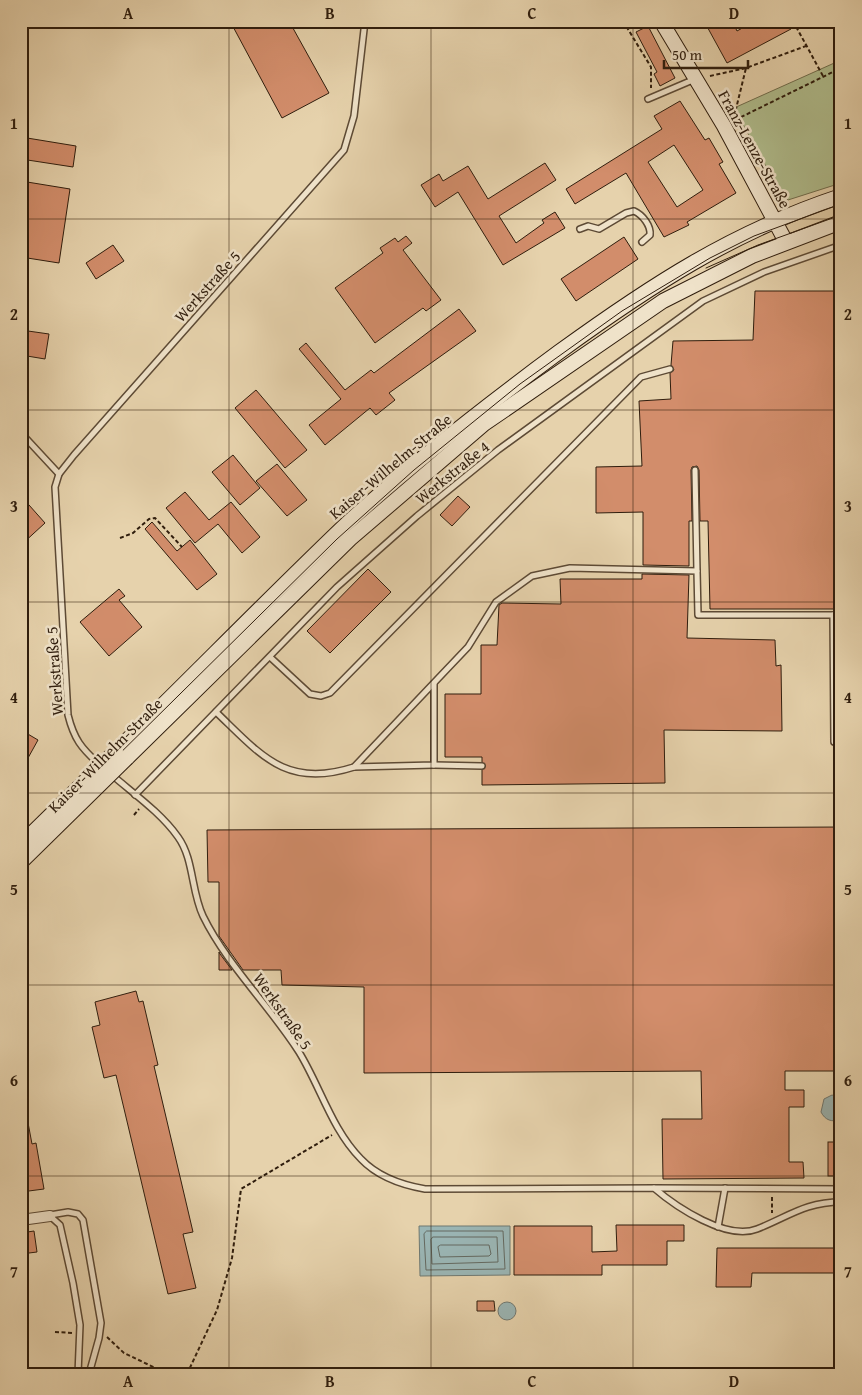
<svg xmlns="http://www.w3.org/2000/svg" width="862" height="1395" viewBox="0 0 862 1395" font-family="'Gentium Book Plus',serif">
  <rect width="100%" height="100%" fill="#e6d2ac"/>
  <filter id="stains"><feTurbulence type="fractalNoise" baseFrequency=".004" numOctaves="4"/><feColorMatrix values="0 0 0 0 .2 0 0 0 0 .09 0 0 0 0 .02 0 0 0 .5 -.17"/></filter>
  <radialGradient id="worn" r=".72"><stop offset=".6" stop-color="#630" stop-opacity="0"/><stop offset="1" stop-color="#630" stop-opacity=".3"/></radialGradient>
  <polygon fill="#b0bd8d" stroke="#706d4d" points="841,60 841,183 788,200 781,194 734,108"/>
  <g fill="#9ab5b4" stroke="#6f7871">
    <path d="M832,1095L841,1098V1119C832,1123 825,1120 821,1112L824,1099Z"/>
    <polygon points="419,1226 510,1226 510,1275 420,1276"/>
    <circle cx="507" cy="1311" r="9"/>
  </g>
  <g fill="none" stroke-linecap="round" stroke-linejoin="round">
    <g stroke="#646960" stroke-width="1">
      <polygon points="427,1231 503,1231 505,1269 426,1270 424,1234"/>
      <polygon points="433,1237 497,1237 498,1262 432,1264 431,1240"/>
      <polygon points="441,1245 489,1245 491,1254 489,1256 440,1257 438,1247"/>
    </g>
  </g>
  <g fill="#d28d6b" stroke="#2f1d0d" fill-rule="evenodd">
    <polygon points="230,21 289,21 329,93 282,118"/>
    <polygon points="704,21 732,21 737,31 755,21 787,21 791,29 727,63"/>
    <polygon points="648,26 675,78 660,86 654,74 657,72 636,32"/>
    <path d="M680,101L705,140L709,138L723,162L719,164L736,193L687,222L689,225L664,237L626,173L575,204L566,189L662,129L654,116ZM674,145L703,190L677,207L648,162Z"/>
    <polygon points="21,137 76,146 73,167 21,159"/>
    <polygon points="545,163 556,180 499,216 516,243 544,223 542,220 555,212 565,228 503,265 458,192 435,207 421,185 439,174 443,181 468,166 488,199"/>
    <polygon points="21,181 70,189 59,263 21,257"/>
    <polygon points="406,236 412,243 403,250 441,300 426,311 423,308 375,343 335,288 383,253 380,248 395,238 398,242"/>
    <polygon points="624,237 638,259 576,301 561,279"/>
    <polygon points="113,245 124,261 96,279 86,263"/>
    <polygon points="755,291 841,291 841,609 710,609 708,521 700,521 699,470 697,466 692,467 691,470 692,521 689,521 689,566 643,565 643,512 596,513 596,467 642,466 639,401 671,399 670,373 674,370 671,365 673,341 753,340"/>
    <polygon points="459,309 476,331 389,393 395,400 376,415 370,408 325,445 309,425 341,399 299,349 306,343 345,390 371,370 374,373"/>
    <polygon points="21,330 49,334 45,359 21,355"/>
    <polygon points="256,390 307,450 285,468 235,408"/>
    <polygon points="233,455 260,488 240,505 212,472"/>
    <polygon points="277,464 307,500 287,516 256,481"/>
    <polygon points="185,492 209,520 231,502 260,537 242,553 218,524 195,543 166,508"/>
    <polygon points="21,496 45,523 21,545"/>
    <polygon points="458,496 470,507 452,526 440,515"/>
    <polygon points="152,522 177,551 190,540 217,574 197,590 145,529"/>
    <polygon points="368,569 391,592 330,653 307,631"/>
    <polygon points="642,574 689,575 687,638 775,640 776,666 781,665 782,731 664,730 665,783 482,785 482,770 486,766 482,762 482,757 445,757 445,694 481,694 481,645 497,645 499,605 502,603 561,604 560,579 642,579"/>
    <polygon points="119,589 125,596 119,600 142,627 109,656 80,622"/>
    <polygon points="21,730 38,740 28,758 21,754"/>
    <polygon points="841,827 841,1071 785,1071 785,1090 804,1090 804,1107 789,1107 789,1162 803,1162 804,1178 663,1179 662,1119 702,1119 701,1071 364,1073 364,987 282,985 281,970 243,970 219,936 219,882 208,882 207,830"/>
    <polygon points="219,952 220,954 232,970 219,970"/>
    <polygon points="136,991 139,1002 143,1001 158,1065 154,1066 193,1232 183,1234 196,1288 168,1294 116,1075 104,1078 92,1027 100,1025 95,1002"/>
    <polygon points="21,1112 26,1112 32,1144 36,1143 44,1189 21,1192"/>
    <rect x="828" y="1142" width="13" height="34"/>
    <polygon points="616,1225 684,1225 684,1241 667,1241 667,1265 602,1265 602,1275 514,1275 514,1226 592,1226 592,1252 617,1251"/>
    <polygon points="34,1231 37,1252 21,1254 21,1233"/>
    <polygon points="717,1248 841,1248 841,1273 752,1273 751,1287 716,1287"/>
    <polygon points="477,1301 494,1301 495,1311 477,1311"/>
  </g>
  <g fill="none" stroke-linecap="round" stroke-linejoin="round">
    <defs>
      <g id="service">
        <polyline points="648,99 695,79"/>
        <path d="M580,229L588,226L599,229L626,213L634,211C643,215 651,226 650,235L642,242"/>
        <polyline points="21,433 59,474"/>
        <polyline points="695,470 697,571"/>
        <polyline points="833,615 834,742 841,742"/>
        <polyline points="270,657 310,694 321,696 330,693 641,377 670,369"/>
        <path d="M216,712C261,755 286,789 354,767L468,647L496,602L532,576L570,568L697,571L698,615H841"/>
        <path d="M100,765C81,748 74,739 68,715L55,487L59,474L74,455L344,150L354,116L365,21"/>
        <polyline points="434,765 482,766"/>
        <polyline points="354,767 434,765 434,684"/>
        <path d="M112,775C134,794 161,813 178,837C194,859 191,891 203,916C227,965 269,1005 299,1052C320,1086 332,1130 361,1159C378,1177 402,1185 425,1189L654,1188C676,1207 727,1241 757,1229C788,1217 805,1202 841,1202"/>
        <polyline points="135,795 337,587 417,516 498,450 703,301 764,272 841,245"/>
        <polyline points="654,1188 841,1189"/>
        <polyline points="50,1215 68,1212 78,1214 83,1220 101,1323 99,1338 89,1374"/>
        <polyline points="50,1216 60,1225 73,1283 80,1325 78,1374"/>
        <polyline points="718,1227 725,1188"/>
      </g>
      <polyline id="minor" points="21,1220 50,1216"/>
      <g id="secondary">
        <polyline points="661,21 724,126 786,242"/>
        <path d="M116,751C191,678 264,603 340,530C408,466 483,408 559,352C650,286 732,232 841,196"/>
        <polyline points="127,758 350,539 484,424 663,301 752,256 841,222"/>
      </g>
    </defs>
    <use href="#service" stroke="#5d4a35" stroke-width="8"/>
    <use href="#minor" stroke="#5d4a35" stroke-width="12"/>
    <use href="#secondary" stroke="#2f1d0d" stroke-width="16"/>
    <g stroke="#2f1d0d" stroke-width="2" stroke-dasharray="4 2.5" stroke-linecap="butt">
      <polyline points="623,21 651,67 651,88"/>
      <polyline points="793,21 823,76"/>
      <polyline points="710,76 746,68 806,46"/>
      <polyline points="734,117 746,68"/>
      <polyline points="735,120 841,68"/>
      <polyline points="120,538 133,533 149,519 155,518 182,547"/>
      <polyline points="134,815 139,809"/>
      <polyline points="772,1197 772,1213"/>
      <polyline points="55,1332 73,1333"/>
      <polyline points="107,1337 124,1353 168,1374"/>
      <polyline points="187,1374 217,1310 232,1258 241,1189 332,1135"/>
    </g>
    <use href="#service" stroke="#efe2c9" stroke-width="5"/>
    <use href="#minor" stroke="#efe2c9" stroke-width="10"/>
    <use href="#secondary" stroke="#efe2c9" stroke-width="14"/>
    <g stroke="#2f1d0d" stroke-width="1">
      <polyline points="706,268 758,245 841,215"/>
      <polyline points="21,851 337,539 414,470 520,384 622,311 710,258 754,236 841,204"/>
    </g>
    <defs>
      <g id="secondary-bridge">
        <polyline points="21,844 116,751"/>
        <polyline points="21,862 127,758"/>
      </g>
    </defs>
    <use href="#secondary-bridge" stroke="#2f1d0d" stroke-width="16" stroke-linecap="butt"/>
    <use href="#secondary-bridge" stroke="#efe2c9" stroke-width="14"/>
  </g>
  <path fill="none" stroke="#2f1d0d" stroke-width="1" stroke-opacity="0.55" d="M229,21V1374M431,21V1374M633,21V1374M21,219H841M21,410H841M21,602H841M21,793H841M21,985H841M21,1176H841"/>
  <g text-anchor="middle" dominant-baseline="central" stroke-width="5" stroke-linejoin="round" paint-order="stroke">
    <g font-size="16" fill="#2f1d0d" stroke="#efe2c9">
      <text transform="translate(755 149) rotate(61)">Franz-Lenze-Straße</text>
      <text transform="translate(207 286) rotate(-48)">Werkstraße 5</text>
      <text transform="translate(390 466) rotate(-40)">Kaiser-Wilhelm-Straße</text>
      <text transform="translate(452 472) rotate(-39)">Werkstraße 4</text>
      <text transform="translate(54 671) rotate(-94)">Werkstraße 5</text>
      <text transform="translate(105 755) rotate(-45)">Kaiser-Wilhelm-Straße</text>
      <text transform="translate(283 1011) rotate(55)">Werkstraße 5</text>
    </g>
  </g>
  <rect width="862" height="1395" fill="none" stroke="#e6d2ac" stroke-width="55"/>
  <path d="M664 60v8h84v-8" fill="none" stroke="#2f1d0d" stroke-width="2.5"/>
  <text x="672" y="60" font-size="15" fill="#2f1d0d" stroke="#efe2c9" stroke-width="4" paint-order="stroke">50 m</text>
  <rect x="28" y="28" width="806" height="1340" fill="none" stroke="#2f1d0d" stroke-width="2"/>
  <g font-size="16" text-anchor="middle" font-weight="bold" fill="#2f1d0d">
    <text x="128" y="19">A</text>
    <text x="330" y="19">B</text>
    <text x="532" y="19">C</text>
    <text x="734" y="19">D</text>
    <text x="14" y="129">1</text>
    <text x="848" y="129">1</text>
    <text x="14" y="320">2</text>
    <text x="848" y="320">2</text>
    <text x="14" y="512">3</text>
    <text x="848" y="512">3</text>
    <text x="14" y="703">4</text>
    <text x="848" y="703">4</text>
    <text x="14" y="895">5</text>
    <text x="848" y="895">5</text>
    <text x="14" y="1086">6</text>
    <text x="848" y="1086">6</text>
    <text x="14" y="1277">7</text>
    <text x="848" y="1277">7</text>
    <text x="128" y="1387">A</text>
    <text x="330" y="1387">B</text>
    <text x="532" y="1387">C</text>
    <text x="734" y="1387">D</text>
  </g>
  <rect width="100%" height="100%" filter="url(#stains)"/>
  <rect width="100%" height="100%" fill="url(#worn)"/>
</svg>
